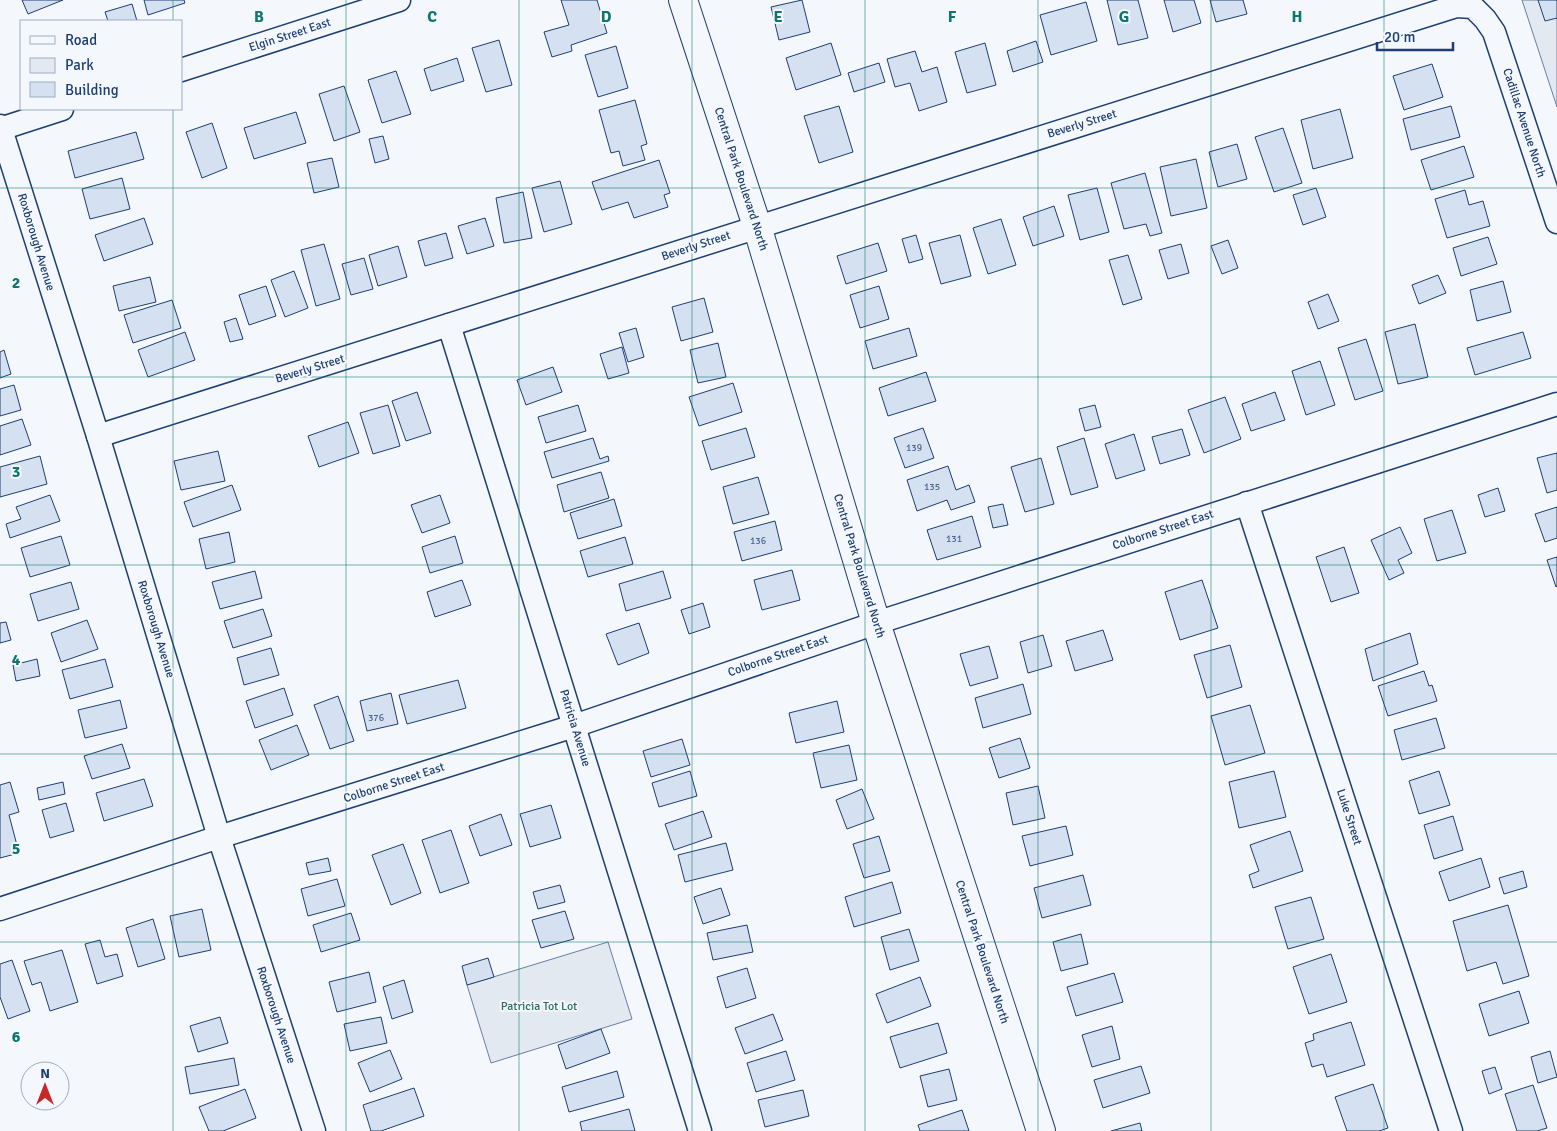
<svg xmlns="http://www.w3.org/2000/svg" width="1557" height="1131" viewBox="0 0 1557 1131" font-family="Signika,sans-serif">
  <rect width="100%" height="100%" fill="#f4f7fb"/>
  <g fill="#e3e9f0" stroke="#687fa3">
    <polygon points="1522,0 1557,0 1557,107"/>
    <polygon points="608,942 632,1019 491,1063 467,985"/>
  </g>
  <g fill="#d5e0f0" stroke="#1d3f73">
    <polygon points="22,0 63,0 28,14"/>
    <polygon points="144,0 184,0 185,3 148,15"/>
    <polygon points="561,0 597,0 607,33 571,45 572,51 552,57 544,32 569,25"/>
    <polygon points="802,0 810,32 779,40 771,7"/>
    <polygon points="1107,0 1138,0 1148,38 1118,45"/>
    <polygon points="1164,0 1194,0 1201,23 1173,32"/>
    <polygon points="1210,0 1243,0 1247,14 1216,22"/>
    <polygon points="1538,0 1557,0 1557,18 1545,21"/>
    <polygon points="1086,2 1097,41 1051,55 1040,15"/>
    <polygon points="132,4 137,21 108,21 105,12"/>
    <polygon points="499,40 512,85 486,92 472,48"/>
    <polygon points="1036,41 1043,62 1013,72 1007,51"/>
    <polygon points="831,43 841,75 796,90 786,58"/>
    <polygon points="985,43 996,85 967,93 955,52"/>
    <polygon points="616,46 628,88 598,97 585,55"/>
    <polygon points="915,51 922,72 937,67 947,102 919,111 910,83 895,87 887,59"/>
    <polygon points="457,58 464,81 431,91 424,69"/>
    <polygon points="879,63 885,82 854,92 848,73"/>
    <polygon points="1432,64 1443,97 1404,110 1393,76"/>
    <polygon points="396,71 411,114 382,123 368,80"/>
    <polygon points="344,86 360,132 334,141 319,94"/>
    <polygon points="635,100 647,144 641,146 645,160 623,166 619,151 611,153 599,110"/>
    <polygon points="839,106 853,152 819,163 804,116"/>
    <polygon points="1451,106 1460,137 1411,150 1403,119"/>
    <polygon points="1340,109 1353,158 1313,169 1301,120"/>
    <polygon points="296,112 306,143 254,159 244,128"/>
    <polygon points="212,123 227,168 202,178 186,132"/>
    <polygon points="1283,128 1302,183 1274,192 1255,137"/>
    <polygon points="136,132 144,159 75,178 68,151"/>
    <polygon points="383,136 389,159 375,163 369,139"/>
    <polygon points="1237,144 1247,179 1218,187 1209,152"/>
    <polygon points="1464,146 1474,177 1431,190 1421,160"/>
    <polygon points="332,158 339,187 314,193 307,163"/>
    <polygon points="1196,159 1207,208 1171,216 1160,167"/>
    <polygon points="659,160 670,193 664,195 668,207 634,218 628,202 602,210 592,182"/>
    <polygon points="1145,173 1162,233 1150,236 1146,224 1124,229 1111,183"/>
    <polygon points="122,178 130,209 90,219 82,189"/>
    <polygon points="560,181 572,224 544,232 532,188"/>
    <polygon points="1097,188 1109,232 1080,240 1068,195"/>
    <polygon points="1316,188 1326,217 1303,225 1293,195"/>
    <polygon points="1465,190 1469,205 1483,201 1490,226 1447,238 1435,199"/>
    <polygon points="523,192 532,238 504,243 496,198"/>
    <polygon points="1054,206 1064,236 1033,246 1023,217"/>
    <polygon points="144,218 153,244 104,261 95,235"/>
    <polygon points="485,218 494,246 467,254 458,226"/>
    <polygon points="1001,219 1016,265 988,274 973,228"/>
    <polygon points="446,233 453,258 425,266 418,241"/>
    <polygon points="916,235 923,259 909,263 902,239"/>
    <polygon points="960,235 971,276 941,284 929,243"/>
    <polygon points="1488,237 1497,264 1461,276 1453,248"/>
    <polygon points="1228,240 1238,268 1222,274 1211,246"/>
    <polygon points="878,243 887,271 846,284 837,256"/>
    <polygon points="324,244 340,299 316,306 301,250"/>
    <polygon points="1181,244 1189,273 1168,279 1159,250"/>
    <polygon points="398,246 407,277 378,286 369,255"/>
    <polygon points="1128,255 1142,299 1123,305 1109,260"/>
    <polygon points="364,258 373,289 351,295 342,264"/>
    <polygon points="294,271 308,308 285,317 271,280"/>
    <polygon points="1438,275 1446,293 1419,304 1412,285"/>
    <polygon points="150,277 156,302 119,311 113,286"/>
    <polygon points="1503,281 1511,312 1477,321 1470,290"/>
    <polygon points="266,286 276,316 249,325 239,295"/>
    <polygon points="879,286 889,319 860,328 850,295"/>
    <polygon points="1328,294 1339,321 1318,329 1308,302"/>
    <polygon points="704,298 713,332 681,341 672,307"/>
    <polygon points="172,300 181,328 133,343 124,315"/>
    <polygon points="236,318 243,339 230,342 224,322"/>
    <polygon points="1415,324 1428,377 1398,384 1385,332"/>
    <polygon points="636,328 644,357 628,362 619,333"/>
    <polygon points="909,328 917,356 873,369 865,341"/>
    <polygon points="185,332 195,360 148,377 138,350"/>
    <polygon points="1523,332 1531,358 1475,375 1467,348"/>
    <polygon points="1366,339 1383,391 1355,400 1338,348"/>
    <polygon points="718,343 726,377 698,383 690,350"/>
    <polygon points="622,347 629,373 608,379 600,354"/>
    <polygon points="4,350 11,374 0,378 0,352"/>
    <polygon points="1320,361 1335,405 1306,415 1292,371"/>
    <polygon points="553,367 562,392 526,405 517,380"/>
    <polygon points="926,372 936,401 888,416 879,388"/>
    <polygon points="733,383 742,412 699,426 689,397"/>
    <polygon points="14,385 21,410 0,416 0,389"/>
    <polygon points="417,392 431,433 406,441 392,401"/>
    <polygon points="1275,392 1285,420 1251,431 1242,404"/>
    <polygon points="1225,397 1241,439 1204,453 1188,410"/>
    <polygon points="388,405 400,446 373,454 360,413"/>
    <polygon points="578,405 586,431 546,443 538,417"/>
    <polygon points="1095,405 1101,427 1085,431 1079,409"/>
    <polygon points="22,419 31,445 0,455 0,426"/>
    <polygon points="348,422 359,453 319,467 308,436"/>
    <polygon points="746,428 755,457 711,470 702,441"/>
    <polygon points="923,428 934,458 905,468 894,438"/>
    <polygon points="1182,429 1190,455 1160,464 1152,437"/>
    <polygon points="1134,434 1145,470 1116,479 1105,444"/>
    <polygon points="593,438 600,459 608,456 609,461 552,478 544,452"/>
    <polygon points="1084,438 1098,487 1071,495 1057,447"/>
    <polygon points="218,451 225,481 181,490 174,461"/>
    <polygon points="1557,453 1557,490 1547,493 1537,458"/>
    <polygon points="40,456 47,484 0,497 0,467"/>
    <polygon points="1041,458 1054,504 1025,512 1011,467"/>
    <polygon points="948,466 956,490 969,485 975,502 951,510 947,500 917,511 907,480"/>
    <polygon points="601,472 609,498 564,512 557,485"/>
    <polygon points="758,477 769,514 733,524 723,487"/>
    <polygon points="232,485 241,510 193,527 184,502"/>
    <polygon points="1498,488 1505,511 1485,517 1478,495"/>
    <polygon points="50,495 60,521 10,538 6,524 21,519 16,507"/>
    <polygon points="440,495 450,523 422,533 411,505"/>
    <polygon points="614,499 622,526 578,539 570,513"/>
    <polygon points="1003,504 1008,525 993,528 988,507"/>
    <polygon points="1557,507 1557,538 1545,542 1535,514"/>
    <polygon points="1452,510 1466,553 1437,561 1424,519"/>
    <polygon points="972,516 981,547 937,560 927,530"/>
    <polygon points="775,521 782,550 742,561 734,532"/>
    <polygon points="1400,527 1412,553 1398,560 1404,573 1389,580 1371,540"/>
    <polygon points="229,532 235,562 206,569 199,539"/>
    <polygon points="61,536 70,565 30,577 21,548"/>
    <polygon points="455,536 463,563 430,573 422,547"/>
    <polygon points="625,537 633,564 588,577 580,551"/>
    <polygon points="1344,547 1359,593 1331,602 1316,557"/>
    <polygon points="1557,557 1557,586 1556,587 1547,560"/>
    <polygon points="792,570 800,600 762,610 754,580"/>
    <polygon points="255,571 262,598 220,609 212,582"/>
    <polygon points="663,571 671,598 626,611 619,584"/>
    <polygon points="462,580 471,605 435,617 427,592"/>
    <polygon points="1202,580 1218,628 1180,640 1165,592"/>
    <polygon points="71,582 79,609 38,621 30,594"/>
    <polygon points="703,603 710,627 689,634 681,610"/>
    <polygon points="263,609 272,636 233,648 224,621"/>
    <polygon points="87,620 98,649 61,662 51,633"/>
    <polygon points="6,622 11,640 0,643 0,623"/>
    <polygon points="639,623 649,653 618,665 606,634"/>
    <polygon points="1103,630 1113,660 1075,671 1066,641"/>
    <polygon points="1410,633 1418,664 1373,681 1365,649"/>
    <polygon points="1043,635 1052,666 1028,673 1020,642"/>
    <polygon points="1230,645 1242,687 1207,698 1194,655"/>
    <polygon points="989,646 998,678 970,686 960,654"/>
    <polygon points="271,648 279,675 244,685 237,658"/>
    <polygon points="37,659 40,676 16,681 13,665"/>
    <polygon points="105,659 113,687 70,699 62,670"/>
    <polygon points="1424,671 1429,686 1432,685 1437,701 1388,716 1378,686"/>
    <polygon points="458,680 466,708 407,724 399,695"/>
    <polygon points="1023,684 1031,714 983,728 975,698"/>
    <polygon points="284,688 293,715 255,728 246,701"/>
    <polygon points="391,693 398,724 367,731 360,701"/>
    <polygon points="338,696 354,741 330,749 314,705"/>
    <polygon points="120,700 127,728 85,738 78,710"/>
    <polygon points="837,701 844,732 796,743 789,713"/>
    <polygon points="1250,705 1265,753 1225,765 1211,716"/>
    <polygon points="1436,718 1445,748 1402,760 1394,730"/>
    <polygon points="297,725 309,755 271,770 259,740"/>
    <polygon points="1020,738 1030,768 999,778 989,748"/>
    <polygon points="682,739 690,765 651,777 643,751"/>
    <polygon points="122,744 130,768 92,779 84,756"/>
    <polygon points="849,745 857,780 821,788 813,753"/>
    <polygon points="690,771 697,796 659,807 652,783"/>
    <polygon points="1274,771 1286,817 1239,828 1229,782"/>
    <polygon points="1439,771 1450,805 1419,814 1409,781"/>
    <polygon points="144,779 153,806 104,821 96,793"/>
    <polygon points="10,782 19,812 9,815 19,853 0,858 0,785"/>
    <polygon points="63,782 65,794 39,800 37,788"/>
    <polygon points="1038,786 1045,818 1013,825 1006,793"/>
    <polygon points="862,789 874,819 847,829 836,800"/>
    <polygon points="66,803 74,831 50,838 42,810"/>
    <polygon points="551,805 561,838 530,847 520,814"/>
    <polygon points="703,811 712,837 674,850 665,824"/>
    <polygon points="501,814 512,845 480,856 469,826"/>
    <polygon points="1453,816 1463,850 1434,859 1424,825"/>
    <polygon points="1066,826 1073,855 1030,866 1022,836"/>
    <polygon points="451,830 469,883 440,893 422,840"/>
    <polygon points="1290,831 1303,871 1253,888 1249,875 1259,871 1250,845"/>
    <polygon points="879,836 890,871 864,878 853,844"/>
    <polygon points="726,843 733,870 685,882 678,855"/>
    <polygon points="403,844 421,893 391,905 372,855"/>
    <polygon points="328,858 331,871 309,875 306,863"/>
    <polygon points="1481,858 1490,887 1449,901 1439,872"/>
    <polygon points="1523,871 1527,887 1504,894 1499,878"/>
    <polygon points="1083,875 1091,905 1042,918 1034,888"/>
    <polygon points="337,879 345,906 308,916 301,889"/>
    <polygon points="892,882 901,913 854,927 845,897"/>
    <polygon points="560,885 565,902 538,909 533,892"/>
    <polygon points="721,888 730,915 703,924 694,897"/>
    <polygon points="1311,897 1324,939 1288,949 1275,907"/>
    <polygon points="1508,905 1529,976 1503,984 1496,962 1467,971 1453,921"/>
    <polygon points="202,909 211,950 179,957 170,916"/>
    <polygon points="565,911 574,939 541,948 532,920"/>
    <polygon points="351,913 360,940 321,952 313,925"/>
    <polygon points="153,919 165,959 138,967 126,928"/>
    <polygon points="747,925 753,952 713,960 707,933"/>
    <polygon points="909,929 919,961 890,970 881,937"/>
    <polygon points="1081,934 1088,964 1061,971 1053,942"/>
    <polygon points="100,940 105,957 117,954 123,976 97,984 85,944"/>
    <polygon points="62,950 78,1002 50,1011 41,982 32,985 24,961"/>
    <polygon points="1331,954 1347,1002 1309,1014 1293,967"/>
    <polygon points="488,958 494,977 467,985 462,966"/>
    <polygon points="12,960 30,1011 8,1019 0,997 0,964"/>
    <polygon points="747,968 756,998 726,1008 717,977"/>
    <polygon points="369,972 376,1002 337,1012 329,982"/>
    <polygon points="1114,973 1123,1002 1076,1016 1067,987"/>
    <polygon points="920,977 931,1006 887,1023 876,994"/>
    <polygon points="404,980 413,1012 392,1019 383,987"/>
    <polygon points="1519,991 1529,1023 1489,1036 1479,1004"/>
    <polygon points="773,1014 783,1040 745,1054 735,1028"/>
    <polygon points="220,1017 228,1043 198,1052 190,1026"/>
    <polygon points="381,1017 387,1043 350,1051 344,1024"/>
    <polygon points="1351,1022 1365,1065 1327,1077 1323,1064 1312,1067 1305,1043 1314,1040 1313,1034"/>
    <polygon points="938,1023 947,1053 900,1068 890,1037"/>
    <polygon points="1112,1026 1120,1059 1092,1067 1082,1035"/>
    <polygon points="601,1029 610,1053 566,1069 558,1045"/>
    <polygon points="390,1050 402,1079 370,1092 358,1063"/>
    <polygon points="786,1051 795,1080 756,1092 747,1063"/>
    <polygon points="1550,1051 1557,1077 1538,1083 1531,1057"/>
    <polygon points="234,1058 239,1085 190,1094 185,1067"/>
    <polygon points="1141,1066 1150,1093 1103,1108 1094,1080"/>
    <polygon points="1495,1067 1502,1089 1489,1094 1482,1071"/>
    <polygon points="949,1069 957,1100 928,1107 920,1076"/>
    <polygon points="617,1071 624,1097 569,1112 562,1087"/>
    <polygon points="1373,1084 1388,1128 1379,1131 1347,1131 1335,1097"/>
    <polygon points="1533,1085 1547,1128 1537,1131 1517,1131 1505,1094"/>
    <polygon points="414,1088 424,1116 381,1131 371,1131 363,1105"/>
    <polygon points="245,1089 256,1118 223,1131 209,1131 199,1107"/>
    <polygon points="803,1090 809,1116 765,1127 758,1100"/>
    <polygon points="629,1109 635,1131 582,1131 580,1122"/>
    <polygon points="962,1110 969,1131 920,1131 918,1125"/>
    <polygon points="1140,1123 1142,1131 1111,1131"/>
  </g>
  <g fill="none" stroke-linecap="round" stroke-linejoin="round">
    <defs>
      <g id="street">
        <polyline points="181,70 399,0"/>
        <polyline points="0,126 98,436 219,837 314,1131"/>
        <polyline points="0,129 62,109"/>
        <polyline points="449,325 700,1131"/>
        <polyline points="98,436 1456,6 1473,7 1485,19 1494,32 1557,222"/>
        <polyline points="1247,503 1451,1131"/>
        <polyline points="0,909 219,837 574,726 876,623 1557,404"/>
      </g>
      <polyline id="secondary" points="683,0 757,226 876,623 1041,1131"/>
    </defs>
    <use href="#street" stroke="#1d3f73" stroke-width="25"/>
    <use href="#secondary" stroke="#1d3f73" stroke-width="30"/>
    <use href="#street" stroke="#f4f7fb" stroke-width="22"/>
    <use href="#secondary" stroke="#f4f7fb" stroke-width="28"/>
  </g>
  <path fill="none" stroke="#0f766e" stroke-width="1" stroke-opacity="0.55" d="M173,0V21M346,0V1131M519,0V1131M692,0V1131M865,0V1131M1038,0V1131M1211,0V1131M1384,0V1131M173,109V1131M0,188H1557M0,377H1557M0,565H1557M0,754H1557M0,942H1557"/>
  <g text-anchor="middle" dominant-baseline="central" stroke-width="4" stroke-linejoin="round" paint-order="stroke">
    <g font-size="10" fill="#4b6792">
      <text x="914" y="448">139</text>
      <text x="932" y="487">135</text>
      <text x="954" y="539">131</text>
      <text x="758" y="541">136</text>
      <text x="376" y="718">376</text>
    </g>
    <g font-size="12" fill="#1d3f73" stroke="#f4f7fb">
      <text transform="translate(290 35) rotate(-18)">Elgin Street East</text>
      <text transform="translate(1524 123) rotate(72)">Cadillac Avenue North</text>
      <text transform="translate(1082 124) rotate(-17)">Beverly Street</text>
      <text transform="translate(741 179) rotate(72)">Central Park Boulevard North</text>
      <text transform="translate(36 242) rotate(73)">Roxborough Avenue</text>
      <text transform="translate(696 246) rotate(-18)">Beverly Street</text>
      <text transform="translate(310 369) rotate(-17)">Beverly Street</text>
      <text transform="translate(1163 530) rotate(-18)">Colborne Street East</text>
      <text transform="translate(859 566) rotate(73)">Central Park Boulevard North</text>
      <text transform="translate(156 629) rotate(73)">Roxborough Avenue</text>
      <text transform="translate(778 656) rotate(-19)">Colborne Street East</text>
      <text transform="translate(575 728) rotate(73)">Patricia Avenue</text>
      <text transform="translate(394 783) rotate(-18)">Colborne Street East</text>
      <text transform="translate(1349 817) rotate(72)">Luke Street</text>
      <text transform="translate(982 952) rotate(72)">Central Park Boulevard North</text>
      <text transform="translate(276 1015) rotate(72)">Roxborough Avenue</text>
    </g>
    <g font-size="12" fill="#2c6c60" stroke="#f4f7fb">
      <text x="539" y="1006">Patricia Tot Lot</text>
    </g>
  </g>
  <g font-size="16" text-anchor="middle" font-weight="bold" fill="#0f766e" stroke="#f4f7fb" stroke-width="4" stroke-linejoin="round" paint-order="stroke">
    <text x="259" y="22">B</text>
    <text x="432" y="22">C</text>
    <text x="606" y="22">D</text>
    <text x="778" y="22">E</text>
    <text x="952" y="22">F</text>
    <text x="1124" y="22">G</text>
    <text x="1297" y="22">H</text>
    <text x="16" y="288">2</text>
    <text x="16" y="477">3</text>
    <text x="16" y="665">4</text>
    <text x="16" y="854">5</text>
    <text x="16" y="1042">6</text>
  </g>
  <rect x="20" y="20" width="162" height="90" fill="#f4f7fb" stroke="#9eadc5"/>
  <rect x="30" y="36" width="25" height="8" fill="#f4f7fb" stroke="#9eadc5"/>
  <text x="65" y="45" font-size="15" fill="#1d3f73">Road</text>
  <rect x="30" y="58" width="25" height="15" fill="#e3e9f0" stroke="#9eadc5"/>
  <text x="65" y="70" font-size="15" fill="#1d3f73">Park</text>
  <rect x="30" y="82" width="25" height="15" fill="#d5e0f0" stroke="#9eadc5"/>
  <text x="65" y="95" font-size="15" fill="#1d3f73">Building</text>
  <g transform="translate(45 1086)"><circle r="24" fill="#f4f7fb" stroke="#9eadc5"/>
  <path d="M0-4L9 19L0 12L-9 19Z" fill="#c62828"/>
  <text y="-8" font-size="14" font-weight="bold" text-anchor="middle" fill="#1d3f73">N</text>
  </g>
  <path d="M1377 42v8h76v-8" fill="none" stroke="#1d3f73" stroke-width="2.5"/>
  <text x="1384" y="42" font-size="15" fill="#1d3f73" stroke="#f4f7fb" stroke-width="4" paint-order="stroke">20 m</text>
</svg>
